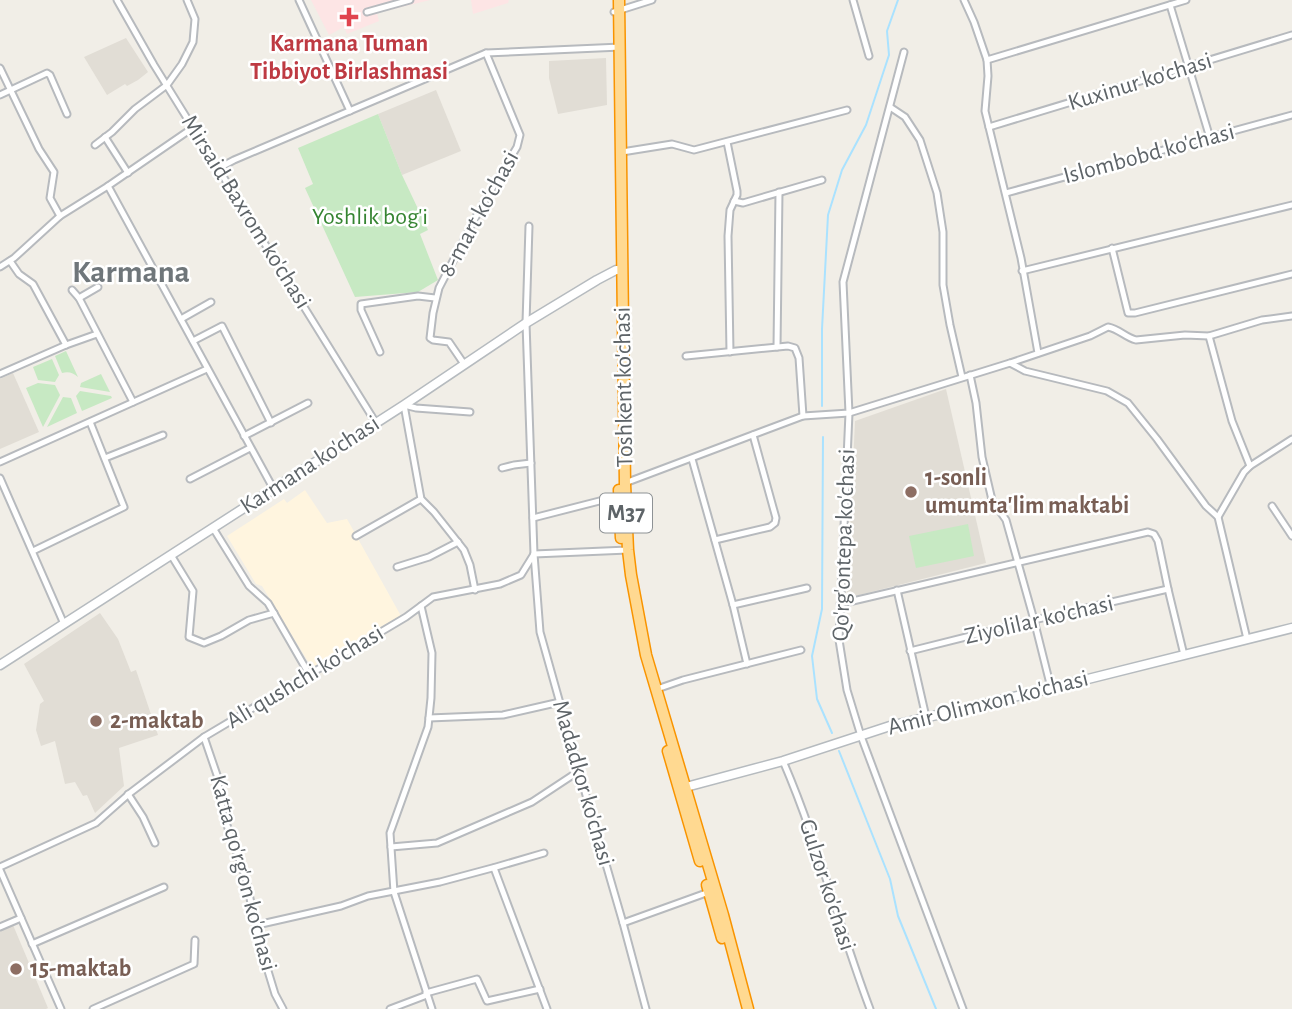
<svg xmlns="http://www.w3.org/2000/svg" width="1292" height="1009" viewBox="0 0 1292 1009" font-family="'Alegreya Sans',sans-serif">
  <rect width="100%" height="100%" fill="#f1eee7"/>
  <polygon fill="#fff5df" points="305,490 327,523 347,519 401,616 363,636 312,668 262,586 256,584 227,536 284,499 287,503"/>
  <g fill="#e1ddd5">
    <polygon points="126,38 148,72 138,80 127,86 125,84 107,95 84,57"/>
    <polygon points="606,58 607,105 558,114 549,78 549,61"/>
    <polygon points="436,90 461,151 402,175 378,114"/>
    <polygon points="13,373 39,432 0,449 0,379"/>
    <polygon points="946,389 986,563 847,598 855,421"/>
    <polygon points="100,613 118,639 131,672 136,670 158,735 119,748 124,786 95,813 87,795 83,796 75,782 65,784 55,741 41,746 36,730 40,704 44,701 24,664"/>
    <polygon points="13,925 48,1008 46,1009 0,1009 0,931"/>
  </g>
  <g fill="#fde5e5">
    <polygon points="311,0 430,0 377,13 379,21 347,34 344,27 329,35"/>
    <polygon points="471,0 509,0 508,3 473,14"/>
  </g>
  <g fill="#c7e9c3">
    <polygon points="378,114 402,175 428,230 420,234 438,280 418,292 355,297 305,188 313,184 298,148"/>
    <path d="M66,351L78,377C73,373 69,371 62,373L55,356Z"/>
    <polygon points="52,359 59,375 55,382 38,380 33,367"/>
    <polygon points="101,374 110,392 80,387 81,383"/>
    <polygon points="38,383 55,385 60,395 43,427 26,388"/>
    <polygon points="80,391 111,396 112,398 82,411 76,396"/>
    <polygon points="63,397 71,398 77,413 47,427"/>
    <polygon points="968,524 974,556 916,568 909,536"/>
  </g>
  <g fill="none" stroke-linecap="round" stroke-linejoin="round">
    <g stroke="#aae2ff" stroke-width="2">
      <polyline points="822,406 822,329 828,215 842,170 866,125 889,55 887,31 898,0"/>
      <polyline points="823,437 822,609 812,656 817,699 832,733"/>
      <polyline points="839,751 890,879 898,916 936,1009"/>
    </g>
    <defs>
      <g id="street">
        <polyline points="117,0 154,65 376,423"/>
        <polyline points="299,0 350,111"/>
        <polyline points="853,0 869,56"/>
        <polyline points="964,0 974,22 987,60 988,76 985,111 1021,258 1038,353"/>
        <polyline points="1170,5 1210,138"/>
        <polyline points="367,12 410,0"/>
        <polyline points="614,12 652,0"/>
        <polyline points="904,52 843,282 849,413 839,640 847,690 861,736 963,1009"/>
        <polyline points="987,60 1186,0"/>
        <polyline points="0,68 39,149 54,172 50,198 60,216"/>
        <polyline points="0,95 47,73 50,75 67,114"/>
        <polyline points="890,107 905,117 920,140 937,193 943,232 943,285 950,325 962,377"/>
        <polyline points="989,127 1292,35"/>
        <polyline points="105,137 128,173"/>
        <polyline points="727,142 737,191 737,195 730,210 728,236 730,352"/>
        <polyline points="95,145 112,132 135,109 167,85 182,64 193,42 195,19 187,0"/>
        <polyline points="622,152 672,144 694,150 847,110"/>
        <polyline points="219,168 234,160 486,53 621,47"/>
        <polyline points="108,186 273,488"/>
        <polyline points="1006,193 1292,115"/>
        <polyline points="734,201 743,203 822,180"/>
        <polyline points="529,226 526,323 534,554 540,632 579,771 623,923 646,1009"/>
        <polyline points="1112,248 1128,313 1135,313 1292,274"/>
        <polyline points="10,261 19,274 33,284 66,345"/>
        <polyline points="0,267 14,258 60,216 108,186 194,127"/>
        <polyline points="1022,271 1292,205"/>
        <polyline points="72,290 79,298 133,402"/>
        <polyline points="79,298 98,287"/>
        <polyline points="181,319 211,302"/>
        <polyline points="1209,336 1232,421 1250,466"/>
        <polyline points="193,341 222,326 271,423"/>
        <polyline points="777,347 779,192"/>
        <polyline points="380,352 361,310 361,304 418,296 435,298"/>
        <polyline points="686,356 788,346 795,348 799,358 803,416"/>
        <polyline points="1010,363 1025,371 1107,391 1128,403 1157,439 1206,506 1218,517 1247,639"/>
        <polyline points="464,364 449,342 433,340 430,338 433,313 439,288 481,207 517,147 520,135 486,53"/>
        <polyline points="0,374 66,345 97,334"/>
        <polyline points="970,375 976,403 982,457 992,500 1006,520 1034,620 1051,688"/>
        <polyline points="470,412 416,408 404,405 421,499 434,512 464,550 470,565 475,590"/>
        <polyline points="244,436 308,403"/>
        <polyline points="105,458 163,435"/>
        <polyline points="692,459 733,605 747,664"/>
        <polyline points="0,462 207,369"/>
        <polyline points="502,468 514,465 531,463"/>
        <polyline points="0,478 64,624"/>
        <polyline points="190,479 250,448"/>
        <path d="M625,483L803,416L849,413L1010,363L1090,336L1108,327C1119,329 1125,337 1136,340L1185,335L1209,336L1262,320L1292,316"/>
        <polyline points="1272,506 1292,536"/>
        <polyline points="1218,517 1244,472 1250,466 1292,439"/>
        <polyline points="533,518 619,496"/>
        <polyline points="213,528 249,586 268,603 309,674"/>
        <polyline points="356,536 421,499"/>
        <polyline points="715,540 770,527 775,523 776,518 753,435"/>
        <polyline points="33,551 124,507 90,422"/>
        <polyline points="534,554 628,550"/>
        <polyline points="171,555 193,591 189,637 204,643 221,636 249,620 274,613"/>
        <polyline points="397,567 429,557 458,542"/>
        <polyline points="897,590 926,717"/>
        <polyline points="840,604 1148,532 1154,534 1158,541 1168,589 1184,655"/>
        <polyline points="733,605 807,588"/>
        <polyline points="421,606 432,653 431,698 428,727 390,833 394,892 432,1009"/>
        <polyline points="910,651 1034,620 1168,589"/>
        <polyline points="657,689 683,680 801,650"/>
        <polyline points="429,718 503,715 560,702"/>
        <polyline points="204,737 217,775 223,814 245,876 261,948 275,994 283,1009"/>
        <path d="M783,761C818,842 839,927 870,1009"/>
        <polyline points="128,794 143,817 155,843"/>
        <polyline points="391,847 437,843 532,802 579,771"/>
        <polyline points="0,867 96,823 130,793 204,737 406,617 433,597 500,584 521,575 534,554"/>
        <polyline points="494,868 547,1009"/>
        <polyline points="0,870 61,1009"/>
        <polyline points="623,923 709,892"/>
        <polyline points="257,925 341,906 368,896 440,882 496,867 544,853"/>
        <polyline points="0,927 21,918"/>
        <polyline points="32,944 164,887"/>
        <polyline points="426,993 477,979 487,1001 540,989"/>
        <polyline points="93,1009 194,964 195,940"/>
        <polyline points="390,1009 427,995"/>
      </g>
      <g id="secondary">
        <polyline points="0,665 404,405 526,323 597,280 616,270 622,270"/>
        <polyline points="686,787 783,761 890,726 1060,686 1292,628"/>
      </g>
      <g id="highway">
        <polyline points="619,0 625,484 628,550 631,575 646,655 723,915 748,1009"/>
        <polyline points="619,490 621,538"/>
        <polyline points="668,751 700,861"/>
        <polyline points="707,885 722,938"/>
      </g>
    </defs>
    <use href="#street" stroke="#b7babe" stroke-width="9"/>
    <use href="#secondary" stroke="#b6bbbf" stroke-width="11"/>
    <use href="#highway" stroke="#f99400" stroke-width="13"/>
    <use href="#street" stroke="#fff" stroke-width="5"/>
    <use href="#secondary" stroke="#fff" stroke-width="8"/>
    <use href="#highway" stroke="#ffd991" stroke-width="10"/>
  </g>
  <path fill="#e0444e" stroke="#fff" stroke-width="2.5" d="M345.5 6.5h7v7h7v7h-7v7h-7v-7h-7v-7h7z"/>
  <g fill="#8d6e63" stroke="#fff" stroke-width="2.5">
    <circle cx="911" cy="492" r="7"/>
    <circle cx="96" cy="721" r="7"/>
    <circle cx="16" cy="969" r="7"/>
  </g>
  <g text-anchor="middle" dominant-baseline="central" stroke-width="5" stroke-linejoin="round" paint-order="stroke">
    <rect fill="#fff" stroke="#8e9295" stroke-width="2" x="600" y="493.5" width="52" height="39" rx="5"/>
    <g font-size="23" font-weight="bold" fill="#5e6468">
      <text x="626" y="513">M37</text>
    </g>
    <g font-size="24" font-weight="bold" fill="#be3a42" stroke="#fff">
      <text x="349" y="44">Karmana Tuman<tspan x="349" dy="28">Tibbiyot Birlashmasi</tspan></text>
    </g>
    <g font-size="24" fill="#5e6468" stroke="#fff">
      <text transform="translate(1140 82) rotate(-17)">Kuxinur ko'chasi</text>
      <text transform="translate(1149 154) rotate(-15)">Islombobd ko'chasi</text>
      <text transform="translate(246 212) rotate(58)">Mirsaid Baxrom ko'chasi</text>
      <text transform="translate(479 214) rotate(-61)">8-mart ko'chasi</text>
      <text transform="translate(624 387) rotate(-91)">Toshkent ko'chasi</text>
      <text transform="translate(310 465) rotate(-33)">Karmana ko'chasi</text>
      <text transform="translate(844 545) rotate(-88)">Qo'rg'ontepa ko'chasi</text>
      <text transform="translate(1039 620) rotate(-13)">Ziyolilar ko'chasi</text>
      <text transform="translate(305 677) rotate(-31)">Ali qushchi ko'chasi</text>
      <text transform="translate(988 703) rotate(-14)">Amir Olimxon ko'chasi</text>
      <text transform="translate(583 783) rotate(74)">Madadkor ko'chasi</text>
      <text transform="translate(243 873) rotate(75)">Katta qo'rg'on ko'chasi</text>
      <text transform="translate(827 885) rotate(72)">Gulzor ko'chasi</text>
    </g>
    <g font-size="24" fill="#358431" stroke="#fff">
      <text x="370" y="217">Yoshlik bog'i</text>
    </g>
    <g font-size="24" font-weight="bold" fill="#785e54" stroke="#fff" text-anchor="start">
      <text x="925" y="478">1-sonli<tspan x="925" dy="28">umumta'lim maktabi</tspan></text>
      <text x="110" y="721">2-maktab</text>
      <text x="30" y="969">15-maktab</text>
    </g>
    <g font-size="32" font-weight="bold" fill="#6f767a" stroke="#fff">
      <text x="131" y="272">Karmana</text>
    </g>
  </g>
</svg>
